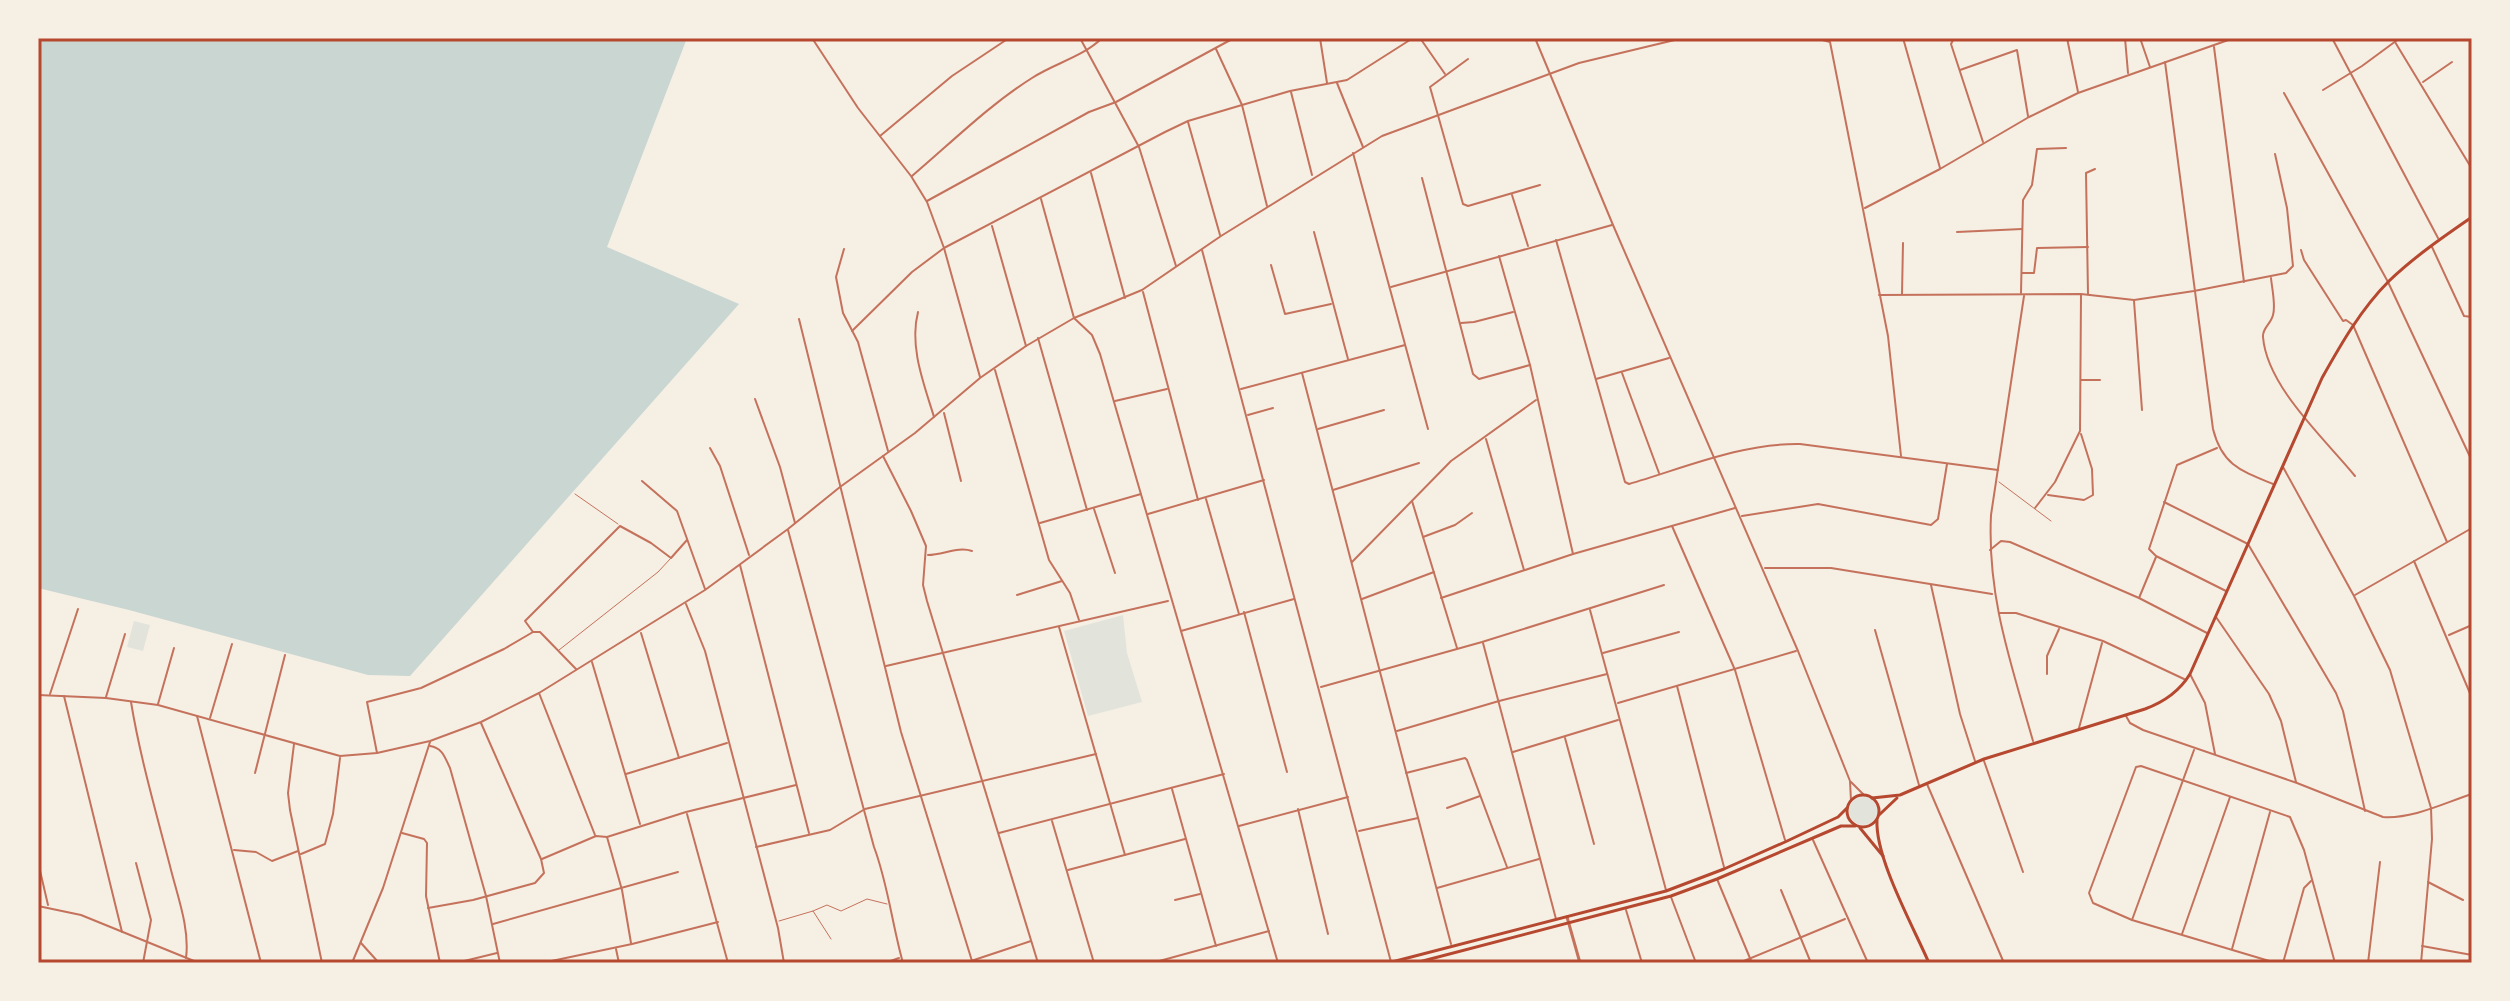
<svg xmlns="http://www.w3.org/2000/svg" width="2510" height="1001" viewBox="0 0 2510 1001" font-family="Rubik,sans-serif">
  <rect width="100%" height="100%" fill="#f6efe4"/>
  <g fill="#e2e4dc">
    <polygon points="1123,615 1127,653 1142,702 1088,716 1064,631"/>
    <polygon points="134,621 150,625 143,651 127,647"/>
    <circle cx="1863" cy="811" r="14"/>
  </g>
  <polygon fill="#c9d6d2" points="38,38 687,38 607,247 739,304 410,676 368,675 129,610 38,588"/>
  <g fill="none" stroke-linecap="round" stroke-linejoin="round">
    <g stroke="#c5725c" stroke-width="1">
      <polyline points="1999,482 2051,521"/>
      <polyline points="575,494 618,524"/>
      <polyline points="559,650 658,572 671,558"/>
      <polyline points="813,911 827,905 841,911 867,899 887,904"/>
      <polyline points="779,921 813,911 831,939"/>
    </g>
    <g stroke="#c5725c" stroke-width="2">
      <polyline points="812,38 858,108 911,176 927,202 944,248 980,377"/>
      <polyline points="1080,38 1139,147 1176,266"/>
      <polyline points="1320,38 1327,83"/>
      <polyline points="1420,38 1445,74"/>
      <polyline points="1535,38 1613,225 1798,651 1850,781 1851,801"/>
      <polyline points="1815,38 1830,42 1888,336 1901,456"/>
      <polyline points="1903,38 1940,168"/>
      <polyline points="1954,38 1951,44 1983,142"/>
      <polyline points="2067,38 2078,92"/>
      <polyline points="2125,38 2128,73"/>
      <polyline points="2140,38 2150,67"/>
      <polyline points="2332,38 2438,238"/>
      <polyline points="2395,42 2472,169"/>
      <polyline points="2214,47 2244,282"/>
      <polyline points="1216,49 1242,105 1267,206"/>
      <polyline points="1468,59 1430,87 1463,204 1468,206 1540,185"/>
      <path d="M2165,62L2213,429C2222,465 2241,471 2273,484"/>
      <polyline points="1960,70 2017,50 2028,116"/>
      <polyline points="2423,82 2452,62"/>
      <polyline points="1337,83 1363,147"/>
      <polyline points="2323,90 2362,66 2400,38"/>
      <polyline points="1291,92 1312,175"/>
      <polyline points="2284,93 2388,282 2472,461"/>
      <polyline points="1188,122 1220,235"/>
      <polyline points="880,136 952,76 1009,38"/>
      <polyline points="1353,153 1428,429"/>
      <polyline points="1091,173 1125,298"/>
      <path d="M912,176C951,143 989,105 1032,78C1055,63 1083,57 1102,38"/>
      <polyline points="1422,178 1473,374 1479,379 1530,365"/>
      <polyline points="1512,195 1528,246"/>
      <polyline points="1041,199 1074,318 1092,335 1100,354 1278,963"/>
      <polyline points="927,201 1089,112 1116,102 1234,38"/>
      <polyline points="1865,208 1940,169 2029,117 2078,93 2234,38"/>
      <polyline points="992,226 1026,346"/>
      <polyline points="1314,232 1348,359"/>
      <polyline points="1957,232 2022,229"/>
      <path d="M1556,240L1625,482L1629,484C1684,468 1742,443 1800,444L1998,470"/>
      <polyline points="2432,247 2464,316 2472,317"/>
      <polyline points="844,249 836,277 843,313 858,342 888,451"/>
      <polyline points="1202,250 1391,962"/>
      <polyline points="2301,250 2304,260 2343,321 2346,320 2353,325 2447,542"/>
      <polyline points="1499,256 1530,365 1573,554"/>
      <polyline points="1271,265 1285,314 1331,304"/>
      <polyline points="2022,273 2034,273 2037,248 2088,247"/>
      <path d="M2271,278C2272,289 2276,305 2273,315C2271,324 2262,328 2263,337C2267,387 2325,439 2355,476"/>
      <polyline points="1391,287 1612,225"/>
      <polyline points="1143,292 1198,500"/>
      <polyline points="2021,293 2023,200 2032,185 2037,149 2066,148"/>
      <polyline points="1902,294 1903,243"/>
      <polyline points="2088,294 2086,173 2095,169"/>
      <polyline points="1879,295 2081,294 2134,300 2194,291 2286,273 2293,266 2287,208 2275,154"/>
      <path d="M2024,296L1991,515C1987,597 2011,663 2033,741"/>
      <polyline points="2134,301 2142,410"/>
      <path d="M918,312C909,347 924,384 934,417"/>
      <polyline points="799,319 901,732 972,961"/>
      <polyline points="1461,323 1474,322 1513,312"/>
      <polyline points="852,331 912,272 944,248 1165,132 1188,121 1242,105 1290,91 1347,80 1413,38"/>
      <polyline points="1038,338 1087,510"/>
      <polyline points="995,370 1049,560 1070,593 1079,620"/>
      <polyline points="1302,373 1451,944"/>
      <polyline points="1622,373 1659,473"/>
      <polyline points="1596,379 1669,358"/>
      <polyline points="2081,380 2100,380"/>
      <polyline points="1241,389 1405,345"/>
      <polyline points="755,399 780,467 795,523"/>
      <polyline points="1115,401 1167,389"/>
      <polyline points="944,413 961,481"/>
      <polyline points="1248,415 1273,408"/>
      <polyline points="1318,429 1384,410"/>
      <polyline points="1486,439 1524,570"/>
      <polyline points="710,448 720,466 749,555"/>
      <polyline points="2217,448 2177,465 2149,549 2156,556 2226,591"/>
      <polyline points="883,456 911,511 926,546 923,585 927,601 1038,963"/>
      <polyline points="2283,467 2354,596 2390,670 2431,808 2432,839 2421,963"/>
      <polyline points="642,481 677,511 705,589"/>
      <polyline points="1333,490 1419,463"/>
      <polyline points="2048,495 2084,500 2093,495 2092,469 2081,434"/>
      <polyline points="1206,499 1239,614"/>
      <polyline points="1412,501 1457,648"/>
      <polyline points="2164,502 2248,544 2336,693 2343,711 2365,811"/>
      <polyline points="2035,508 2055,482 2080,431 2081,295"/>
      <polyline points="1094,509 1115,573"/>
      <polyline points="1148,514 1264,480"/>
      <polyline points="1742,516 1818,504 1931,525 1938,519 1947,464"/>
      <polyline points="1040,523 1141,494"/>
      <polyline points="1672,526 1735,670 1785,840"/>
      <path d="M788,530L874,847C888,884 892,924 903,963"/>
      <polyline points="1423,537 1455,525 1472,513"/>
      <polyline points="1990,550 2001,541 2010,542 2139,598 2207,633"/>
      <polyline points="2471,553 2472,555"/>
      <path d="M928,555C943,555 958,546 972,551"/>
      <polyline points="2414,561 2472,698"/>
      <polyline points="1352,562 1451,461 1536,400"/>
      <polyline points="740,565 809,833"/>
      <polyline points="1765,568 1831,568 1992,594"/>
      <polyline points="1931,585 1960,714 1975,761"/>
      <polyline points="1017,595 1062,581"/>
      <polyline points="2355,595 2472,528"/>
      <polyline points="1441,598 1573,554 1735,508"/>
      <polyline points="2139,598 2156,557"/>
      <polyline points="1362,599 1434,572"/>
      <polyline points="686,604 705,651 778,928 784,963"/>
      <polyline points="1590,610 1666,890"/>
      <polyline points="1244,612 1287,772"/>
      <polyline points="1999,613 2016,613 2103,641 2184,679"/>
      <polyline points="2216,617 2269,694 2281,721 2296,782"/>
      <polyline points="1059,627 1125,855"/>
      <polyline points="1875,630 1919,785"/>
      <polyline points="1181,631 1294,599"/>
      <polyline points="533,632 525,621 620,526 651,543 671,558 687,540"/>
      <polyline points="641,633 679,758"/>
      <polyline points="2449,635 2472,625"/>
      <polyline points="1483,643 1556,919"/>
      <polyline points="1603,653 1679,632"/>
      <polyline points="592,662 640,824"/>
      <polyline points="886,666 1168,601"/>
      <polyline points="2047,674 2047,656 2059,629"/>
      <polyline points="2190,674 2205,703 2215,754"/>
      <polyline points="1677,686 1724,867"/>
      <polyline points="1321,687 1482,642 1664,585"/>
      <polyline points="539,693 595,835"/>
      <polyline points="50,694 78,609"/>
      <polyline points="38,695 106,698 158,705 340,756 377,753 430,741 481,722 539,693 705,590 788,529 840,487 915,433 980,378 1026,346 1074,318 1142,290 1221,236 1382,136 1579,63 1683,38"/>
      <polyline points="64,696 122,932"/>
      <polyline points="106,697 125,634"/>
      <path d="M131,702C140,757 156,812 170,866C177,895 190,928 186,958"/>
      <polyline points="1618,703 1796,651"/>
      <polyline points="158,704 174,648"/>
      <polyline points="197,716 261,963"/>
      <path d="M2126,716L2130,723L2143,730L2297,783L2383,817C2413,819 2444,803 2472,794"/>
      <polyline points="210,718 232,644"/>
      <polyline points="2079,728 2102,643"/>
      <polyline points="1397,731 1499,701 1607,674"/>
      <polyline points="1565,738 1594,844"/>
      <polyline points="294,744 288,793 290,810 322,963"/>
      <path d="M430,746C443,748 445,758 450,768L486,896L500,963"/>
      <polyline points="1513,752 1618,720"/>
      <polyline points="377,753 367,702 421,688 504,649 533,632 540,632 576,669"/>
      <polyline points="1984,761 2023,872"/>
      <polyline points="255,773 285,655"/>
      <polyline points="1406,773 1465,758 1467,760 1507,867"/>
      <polyline points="626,774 727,743"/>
      <polyline points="1851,782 1864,795"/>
      <polyline points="1927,784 2004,963"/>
      <polyline points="1172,789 1216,946"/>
      <polyline points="1447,808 1480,796"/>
      <polyline points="1298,809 1328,934"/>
      <polyline points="687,814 728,963"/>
      <polyline points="1052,821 1094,963"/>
      <polyline points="1239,826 1348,797"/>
      <polyline points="1359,831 1418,818"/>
      <polyline points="402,833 424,839 427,843 426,896 440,963"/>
      <polyline points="999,833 1224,774"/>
      <polyline points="607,837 622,890 631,943"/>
      <polyline points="1813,840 1868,963"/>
      <polyline points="756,847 830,830 865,809 1096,754"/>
      <polyline points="234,850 256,852 272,861 298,851"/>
      <polyline points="301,854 325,844 333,814 340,758"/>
      <polyline points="542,859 596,836 607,837 686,812 796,785"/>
      <polyline points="38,862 48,905"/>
      <polyline points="136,863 151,920 143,963"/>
      <polyline points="1068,870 1185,839"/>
      <polyline points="1717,879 1752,963"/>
      <polyline points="2428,882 2463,900"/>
      <polyline points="1437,888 1539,859"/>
      <polyline points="1781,890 1811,963"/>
      <polyline points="1671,897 1696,963"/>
      <polyline points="1175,900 1200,894"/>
      <polyline points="38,906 81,915 199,963"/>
      <polyline points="428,908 473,900 535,883 544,873 541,859 481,723"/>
      <polyline points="1626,910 1642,963"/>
      <polyline points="2132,920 2194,750"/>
      <polyline points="493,924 678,872"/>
      <polyline points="2182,934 2230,797"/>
      <polyline points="361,943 379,963"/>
      <polyline points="2422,946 2472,955"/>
      <polyline points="616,949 619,963"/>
      <polyline points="2232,949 2270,812"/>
      <polyline points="2125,961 2126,963"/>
      <polyline points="352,963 383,888 430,742"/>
      <polyline points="456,963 497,953"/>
      <polyline points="542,963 632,944 718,922"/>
      <polyline points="885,963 899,958"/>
      <polyline points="965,963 1031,941"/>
      <polyline points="1152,963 1269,931"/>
      <polyline points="1739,963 1845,919"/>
      <polyline points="2276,963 2132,920 2093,903 2089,893 2136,767 2141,766 2290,817 2304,850 2335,963"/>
      <polyline points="2283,963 2304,888 2311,881"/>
      <polyline points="2368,963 2380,862"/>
    </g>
    <polyline stroke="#c5725c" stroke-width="3" points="1567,917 1580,963"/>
    <g stroke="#b5482f" stroke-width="3">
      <circle cx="1863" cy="811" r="16"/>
      <path d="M1872,798L1900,795L1984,759L2145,709C2164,702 2179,692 2190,674L2322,378C2341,344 2361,309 2389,281C2414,257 2443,237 2472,217"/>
      <polyline points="1879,815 1897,798"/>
      <path d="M1877,820C1875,858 1913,926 1929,963"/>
      <polyline points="1860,828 1883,856"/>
      <polyline points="1388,963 1666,891 1724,869 1785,842 1838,817 1847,808"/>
      <polyline points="1415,963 1671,896 1717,879 1841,826 1855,826"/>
    </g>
  </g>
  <rect width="2510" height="1001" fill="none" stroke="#f6efe4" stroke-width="80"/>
  <rect x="40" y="40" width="2430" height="921" fill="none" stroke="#b5482f" stroke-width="3"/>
</svg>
